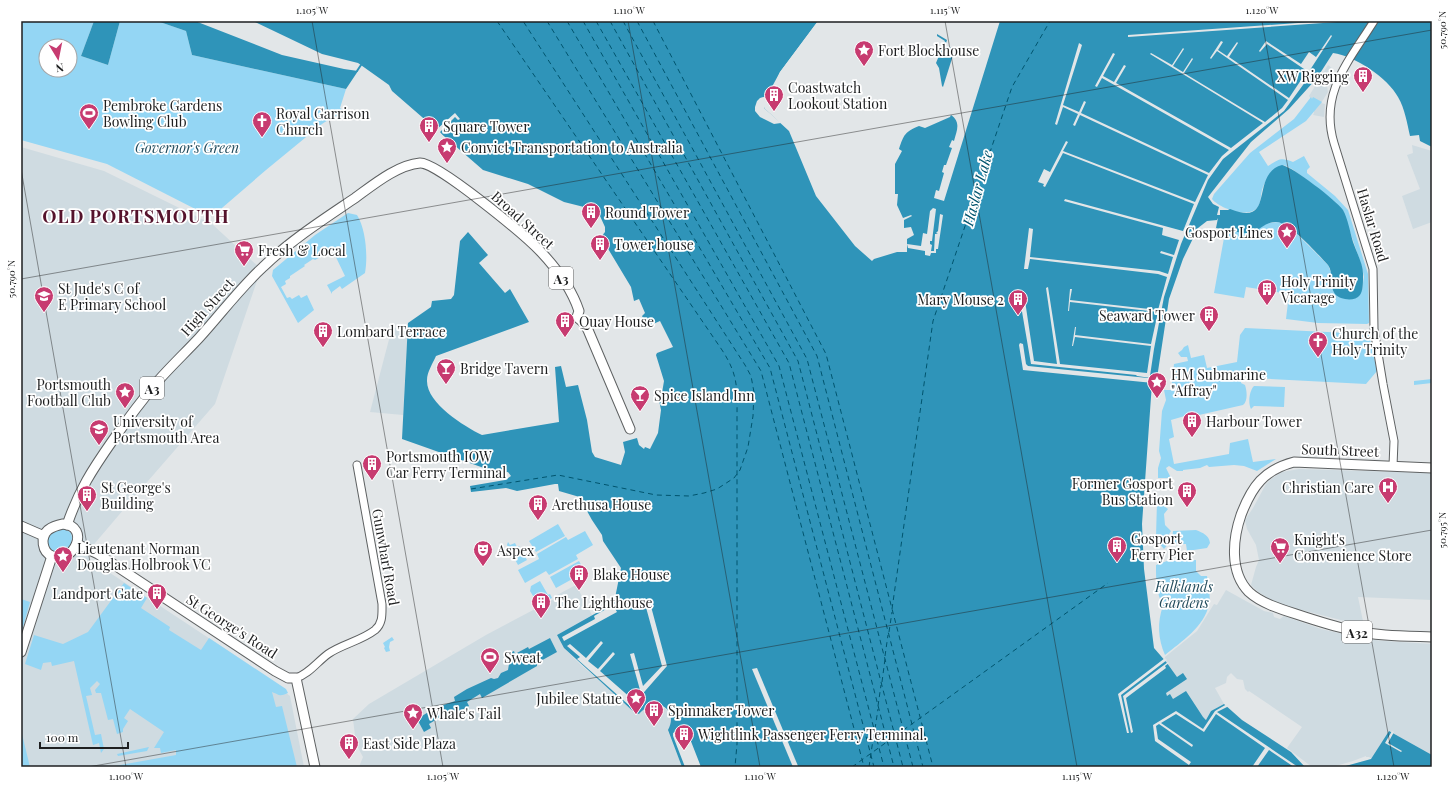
<svg xmlns="http://www.w3.org/2000/svg" width="1453" height="788" viewBox="0 0 1453 788" font-family="'Playfair Display',serif">
  <rect width="100%" height="100%" fill="#e2e6e8"/>
  <g fill="#cfdbe1">
    <polygon points="1328,65 1333,69 1324,84 1327,86 1328,92 1321,103 1325,104 1324,117 1313,115 1314,113 1312,100 1309,96"/>
    <polygon points="1412,145 1432,151 1432,222 1413,229 1402,196 1420,189 1407,155 1413,153"/>
    <polygon points="21,147 104,171 212,224 261,269 215,404 141,489 90,549 89,559 248,664 290,696 304,767 21,767"/>
    <polygon points="408,324 403,415 370,412 392,328 404,328"/>
    <polygon points="1299,469 1432,473 1432,600 1358,597 1364,626 1286,606 1272,601 1257,591 1251,585 1256,567 1259,560 1256,545 1247,529 1245,520 1253,508 1266,484 1271,479 1282,472"/>
    <polygon points="576,585 592,615 557,635 564,648 581,665 639,714 646,707 652,705 659,705 666,709 671,718 671,724 668,731 682,767 359,767 363,757 356,744 353,719 369,704 486,635 556,598 555,596"/>
    <polygon points="1226,590 1264,611 1273,613 1274,617 1280,619 1284,616 1321,629 1360,638 1384,641 1432,644 1432,755 1389,731 1372,759 1369,757 1366,757 1366,756 1353,761 1332,767 1312,767 1287,748 1302,727 1249,691 1248,692 1245,689 1243,680 1237,679 1231,673 1227,677 1226,683 1215,688 1224,704 1211,711 1207,720 1167,696 1165,693 1177,677 1164,659 1165,658 1165,657 1197,631 1214,604 1217,605"/>
  </g>
  <g fill="#94d6f4" fill-rule="evenodd">
    <path d="M21,21H94L81,56L108,65L120,21H157L186,31L192,55L346,89L340,108L343,110C337,117 329,119 322,124L266,170L215,214L209,216L107,164L21,140ZM46,46H70V70H46Z"/>
    <path d="M1311,97L1312,99L1313,97L1322,102L1306,121L1259,152L1268,166C1279,159 1281,157 1293,162L1304,156L1310,167L1307,170V173L1335,196L1348,210L1368,274L1369,323L1367,324L1318,323L1286,319L1289,294L1246,287L1244,298L1214,293L1224,238L1233,230L1245,233L1253,232L1267,223L1278,222L1283,223L1295,232L1328,265L1332,275L1345,299L1356,298L1362,290L1364,276L1360,261L1343,211L1334,201L1311,183L1292,169L1284,165C1277,171 1266,177 1263,187C1260,194 1262,203 1257,208C1248,219 1219,208 1212,199L1214,194L1250,153L1294,119Z"/>
    <path d="M348,213L357,215C366,229 368,257 365,273L342,289L340,286L332,292V294L327,285L345,276L332,249L328,251V253L315,260L313,259L304,265L305,266L290,276V278L285,281L286,284L281,287L287,298L290,297L292,299L299,295L301,298L307,295L314,310L298,323L272,276L273,270L315,235Z"/>
    <path d="M1245,328L1369,334L1377,371L1366,384L1252,378L1249,376L1248,372L1242,373L1241,383L1245,385C1247,391 1248,401 1243,405L1199,415L1198,413H1195L1171,420L1174,437L1169,439L1174,464L1229,454L1230,443L1248,439L1253,462L1276,459L1257,471L1244,466L1234,465L1209,467L1207,465L1200,468L1183,470V471H1177L1169,466L1166,468L1171,478H1158V468L1161,458L1159,451L1162,411L1166,400L1164,390H1171L1174,364L1188,361L1187,357H1181L1178,353L1182,350L1184,347L1188,345L1191,358L1204,355L1207,368L1237,362L1240,335Z"/>
    <polygon points="1432,379 1432,383 1414,385 1414,381"/>
    <path d="M1254,386L1285,387L1284,407L1254,406L1251,409C1248,404 1249,391 1254,386Z"/>
    <polygon points="1157,501 1168,509 1164,514 1165,525 1171,531 1168,536 1169,543 1164,549 1158,542 1156,537"/>
    <polygon points="558,524 565,536 536,552 529,541"/>
    <path d="M64,528L71,533L72,538L71,545L60,553C48,551 48,549 46,538L50,531Z"/>
    <path d="M1196,530C1203,533 1209,535 1210,543L1207,548L1187,551L1186,544H1176L1172,540L1173,531Z"/>
    <polygon points="585,531 593,545 576,555 578,559 549,575 546,571 525,583 518,570 539,559 537,554 566,537 568,540"/>
    <polygon points="508,542 510,545 515,543 517,547 519,546 527,560 518,565 507,545"/>
    <path d="M1196,560V571L1201,576H1207C1208,584 1211,595 1209,604C1205,626 1181,642 1165,655C1158,639 1157,622 1163,606C1156,592 1156,580 1156,565L1167,561Z"/>
    <polygon points="579,561 585,572 556,588 550,577"/>
    <polygon points="540,581 548,595 550,594 552,598 542,603 538,604 530,591 531,586"/>
    <path d="M124,583L147,598L141,608L170,627L169,630L201,650L209,638L286,689L288,693C279,697 280,695 272,692L276,707L282,706L297,767H109L176,755V750L161,753L160,748H154L164,732L130,709L124,718L128,721L123,729V732L117,734L113,719L108,720L101,693H96L95,690L100,684L97,681L90,688L92,695L86,696L95,735L101,734L104,749L101,753L99,743L93,745L74,661L52,666L51,662L43,663L41,670L25,664L34,635L63,644L88,632Z"/>
    <polygon points="21,599 30,602 21,634"/>
    <polygon points="392,637 394,640 390,642 389,647 390,651 386,652 384,648 385,647 383,643"/>
    <polygon points="21,730 30,767 21,767"/>
    <polygon points="149,747 147,751 118,756 117,754"/>
  </g>
  <g fill="#2f94b9">
    <polygon points="94,21 120,21 108,65 81,56"/>
    <polygon points="157,21 195,21 282,55 344,69 358,71 346,89 192,55 186,31"/>
    <path d="M253,21H818L780,72L764,108L789,131L816,196L855,246L872,261L874,259L897,252H907V239L914,235L911,227L904,228V220L912,216L911,215L903,218L897,205L898,194H895V164L902,151L899,149C904,134 905,132 919,126L925,128L950,117L951,115C961,122 957,130 954,141L952,140L949,147L952,148L946,165H944L942,172L944,173L939,191L936,190L934,198L944,201L1000,21H1432V147L1420,141L1419,135L1410,136C1407,123 1405,109 1398,97C1388,78 1355,56 1333,53L1317,78L1289,109L1251,142L1208,197L1213,204L1219,207L1217,215H1220V210H1228L1230,209C1277,228 1249,174 1282,165C1293,167 1337,201 1343,210C1348,219 1350,232 1353,242C1357,254 1364,265 1363,277C1363,283 1363,291 1360,295C1355,302 1340,300 1335,294C1329,286 1334,273 1328,265C1318,254 1290,223 1277,222C1265,221 1259,232 1249,233C1244,234 1223,229 1216,228L1218,218L1217,220L1207,221L1198,228L1183,259L1169,299L1157,378L1152,383L1142,524L1144,569L1154,648L1167,663L1177,677L1183,673L1187,679L1166,693L1167,696L1170,694L1173,699L1186,691L1203,717L1206,720L1211,711L1224,704L1242,720L1291,752L1305,767H682L668,730C679,710 657,694 639,714L635,713L564,648L557,635L614,603L621,568L603,541L602,535L592,520L582,502L583,498L559,491L558,484H555L517,491L506,488L471,492L470,486L505,480L511,476L508,472L498,473L402,439L408,323L431,307L432,301L451,299L454,295L460,241L468,232L488,255L479,263L505,293L510,289L529,322L436,356C433,363 427,372 427,380C426,403 464,426 482,435L559,422L555,367L561,366L566,387L578,385L587,420L592,452L595,457L621,465L625,452L623,442L637,438L639,445L644,449L645,447L650,449L658,433L661,410L659,400L662,393L664,381L656,355L657,353L673,347L660,321L646,327L643,324L645,322L642,316L645,313L639,299L634,301L631,287L601,237L605,232V227L600,216L592,209L564,202L528,184L483,170L392,91L389,85L358,63L322,54Z"/>
    <polygon points="937,34 947,40 945,46 955,49 943,87 942,86 939,68 936,63 945,41 937,36"/>
    <polygon points="550,638 557,652 537,663 537,666 482,698 480,694 467,702 469,706 445,720 442,716 429,724 431,728 424,732 417,719 435,708 455,701 454,697 467,689 491,678 494,679 498,678 501,673 508,670 510,658 508,654 514,651 515,654 528,647 529,649"/>
    <polygon points="1389,731 1432,755 1432,767 1342,767 1371,759"/>
  </g>
  <g fill="#e2e6e8">
    <polygon points="818,21 820,21 782,73 770,101 764,108 781,123 774,124 760,117 755,111 755,107 757,101 760,98 767,96 780,72"/>
    <polygon points="1326,21 1351,21 1128,37 1128,35"/>
    <polygon points="1331,35 1332,36 1310,70 1320,77 1319,79 1311,74 1284,111 1223,159 1208,180 1181,244 1164,297 1154,349 1150,376 1159,378 1158,379 1137,376 1136,375 1031,364 1019,294 1024,294 1034,361 1057,364 1046,288 1048,287 1060,364 1147,373 1151,346 1075,337 1073,346 1072,346 1075,327 1076,327 1075,335 1151,344 1158,312 1070,302 1069,311 1068,311 1070,289 1072,289 1070,300 1158,310 1167,277 1158,274 1030,259 1028,269 1024,269 1029,228 1033,229 1030,257 1159,271 1168,274 1173,257 1160,253 1161,251 1174,255 1179,240 1162,235 1163,228 1064,201 1065,199 1183,231 1194,204 1063,153 1045,187 1043,186 1044,184 1038,182 1044,169 1050,172 1066,141 1068,142 1063,151 1195,202 1208,175 1080,115 1075,126 1073,125 1078,114 1063,107 1057,125 1055,124 1079,43 1082,45 1063,105 1079,112 1084,101 1086,102 1081,113 1209,173 1222,156 1229,150 1102,78 1097,87 1095,86 1113,53 1115,54 1103,76 1114,82 1124,65 1126,66 1116,83 1231,148 1263,123 1150,54 1151,53 1172,65 1183,48 1184,49 1173,66 1183,72 1192,58 1193,59 1184,73 1265,122 1282,108 1288,100 1217,51 1211,59 1210,58 1221,41 1223,42 1218,50 1227,56 1237,42 1238,43 1229,57 1289,98 1307,71 1267,44 1260,52 1259,51 1266,41 1301,64 1309,52 1316,57"/>
    <polygon points="455,113 460,119 458,120 455,117 440,132 446,140 436,130"/>
    <polygon points="933,208 936,209 932,241 930,241 930,244 932,245 931,251 934,251 935,234 938,234 936,233 938,231 940,214 943,215 938,249 936,249 936,253 931,253 930,256 925,255 925,251 908,248 907,244 921,246 923,233 927,234 930,211"/>
    <polygon points="1020,343 1023,344 1026,364 1028,366 1158,379 1154,383 1143,382 1023,370 1019,345"/>
    <polygon points="649,599 667,666 631,707 577,659 580,657 567,646 570,644 586,658 601,641 603,643 588,661 598,669 613,652 615,654 600,671 632,699 640,690 630,654 634,653 643,686 662,666 644,600"/>
    <polygon points="613,605 617,612 564,641 562,637 595,619 594,616"/>
    <polygon points="1165,658 1167,660 1121,695 1129,733 1127,733 1118,694"/>
    <polygon points="1168,662 1169,663 1165,666 1166,668 1126,698 1133,732 1131,733 1123,696"/>
    <polygon points="757,668 798,766 793,767 752,669"/>
    <polygon points="1227,704 1229,706 1217,712 1298,767 1294,767 1269,750 1257,767 1252,767 1265,748 1216,714 1204,732 1176,714 1161,723 1193,745 1192,747 1159,724 1156,726 1158,739 1191,762 1189,765 1155,741 1153,725 1176,711 1203,729 1215,711"/>
    <polygon points="685,726 701,767 685,767 673,736 673,733 677,731 677,730"/>
    <polygon points="1392,731 1394,732 1388,743 1402,751 1401,752 1385,743"/>
  </g>
  <g fill="none" stroke-linecap="round" stroke-linejoin="round">
    <polyline stroke="#2f94b9" stroke-width="2" points="357,71 361,65"/>
    <g stroke="#00546e" stroke-width="1" stroke-dasharray="5 4" stroke-linecap="butt">
      <path d="M497,21L722,350C739,376 737,389 737,419V744L735,767"/>
      <polyline points="547,21 761,371 864,767"/>
      <polyline points="567,21 770,368 874,767"/>
      <polyline points="583,21 779,366 884,767"/>
      <polyline points="596,21 789,363 894,767"/>
      <polyline points="610,21 798,361 903,767"/>
      <polyline points="623,21 807,359 913,767"/>
      <polyline points="637,21 817,356 923,767"/>
      <polyline points="653,21 826,354 933,767"/>
      <polyline points="471,489 558,475 656,495 689,496 704,493 717,489 734,478 740,470 748,447 753,416 754,392 751,376 745,365 523,21"/>
      <polyline points="892,609 933,321 1012,87 1050,21"/>
      <polyline points="889,632 892,612"/>
      <polyline points="885,656 888,635"/>
      <polyline points="882,682 885,659"/>
      <polyline points="878,706 881,685"/>
      <polyline points="875,729 878,709"/>
      <polyline points="852,767 1108,583"/>
      <polyline points="869,767 874,733"/>
    </g>
    <defs>
      <g id="minor">
        <path d="M1374,21C1349,61 1319,93 1334,143L1373,269L1374,329L1383,384L1394,441L1393,466"/>
        <path d="M296,678C309,674 317,662 328,654C342,644 361,641 375,630C383,623 382,614 382,604L357,465"/>
      </g>
      <g id="major">
        <path d="M1432,468L1294,462C1264,470 1252,486 1241,515C1233,538 1229,572 1249,592C1261,603 1280,609 1296,614C1314,620 1332,626 1351,630C1377,636 1405,636 1432,637"/>
        <path d="M63,524C91,526 74,565 52,556C42,552 40,537 48,530C52,527 58,525 63,524Z"/>
        <path d="M67,525C79,490 92,470 113,440C127,420 142,400 158,381C171,366 185,353 199,338C220,315 240,288 263,267C291,240 324,219 355,198C373,185 397,165 420,163C437,162 526,236 541,252C557,269 572,290 579,311L577,317L584,323L588,330L630,429"/>
        <polyline points="21,526 44,536"/>
        <polyline points="77,544 98,554 275,671 288,678 296,678 315,767"/>
        <polyline points="21,652 52,556"/>
      </g>
    </defs>
    <use href="#minor" stroke="#5e6162" stroke-width="9"/>
    <use href="#major" stroke="#5e6162" stroke-width="11"/>
    <use href="#minor" stroke="#fff" stroke-width="7"/>
    <use href="#major" stroke="#fff" stroke-width="9"/>
  </g>
  <path fill="none" stroke="#1e1f20" stroke-width="1" stroke-opacity="0.45" d="M312,21L443,767M628,21L760,767M945,21L1077,767M1262,21L1394,767M21,169L126,767M21,279L1432,30M88,767L1432,530"/>
  <defs>
    <symbol id="sight-pin" viewBox="-11 -11 22 30"><path d="M0 17L-7.5 6A9.5 9.5 0 1 1 7.5 6Z" fill="#c73b70" stroke="#fff"/><path d="M0-6L1.8-2.2L6-1.7L2.9 1.2L3.7 5.4L0 3.3L-3.7 5.4L-2.9 1.2L-6-1.7L-1.8-2.2Z" fill="#fff"/></symbol>
    <symbol id="building-pin" viewBox="-11 -11 22 30"><path d="M0 17L-7.5 6A9.5 9.5 0 1 1 7.5 6Z" fill="#c73b70" stroke="#fff"/><path d="M-4-6H4V6H1V3H-1V6H-4ZM-2.5-4.3h1.7v1.8h-1.7ZM.8-4.3h1.7v1.8H.8ZM-2.5-1h1.7V.8h-1.7ZM.8-1h1.7V.8H.8Z" fill="#fff"/></symbol>
    <symbol id="stadium-pin" viewBox="-11 -11 22 30"><path d="M0 17L-7.5 6A9.5 9.5 0 1 1 7.5 6Z" fill="#c73b70" stroke="#fff"/><path d="M0-5a6.5 5 0 1 0 0 10a6.5 5 0 1 0 0-10ZM-3.5-1.8h7v3.6h-7Z" fill="#fff"/></symbol>
    <symbol id="church-pin" viewBox="-11 -11 22 30"><path d="M0 17L-7.5 6A9.5 9.5 0 1 1 7.5 6Z" fill="#c73b70" stroke="#fff"/><path d="M-1.2-6h2.4v3.5h3.3v2.4h-3.3V6h-2.4V-.1h-3.3v-2.4h3.3Z" fill="#fff"/></symbol>
    <symbol id="supermarket-pin" viewBox="-11 -11 22 30"><path d="M0 17L-7.5 6A9.5 9.5 0 1 1 7.5 6Z" fill="#c73b70" stroke="#fff"/><path d="M-6-5.5h2.5l.6 2H6L4.5 2H-2.5L-4.4-4H-6ZM-1.5 3.2a1.3 1.3 0 1 0 .1 0ZM3 3.2a1.3 1.3 0 1 0 .1 0Z" fill="#fff"/></symbol>
    <symbol id="school-pin" viewBox="-11 -11 22 30"><path d="M0 17L-7.5 6A9.5 9.5 0 1 1 7.5 6Z" fill="#c73b70" stroke="#fff"/><path d="M0-5L7-2L0 1L-7-2ZM-4 1L0 2.5L4 1V4Q0 6-4 4Z" fill="#fff"/></symbol>
    <symbol id="bar-pin" viewBox="-11 -11 22 30"><path d="M0 17L-7.5 6A9.5 9.5 0 1 1 7.5 6Z" fill="#c73b70" stroke="#fff"/><path d="M-6-5H6L.8 .8V4.5H3.5V6h-7V4.5H-.8V.8Z" fill="#fff"/></symbol>
    <symbol id="university-pin" viewBox="-11 -11 22 30"><path d="M0 17L-7.5 6A9.5 9.5 0 1 1 7.5 6Z" fill="#c73b70" stroke="#fff"/><path d="M0-5L7-2L0 1L-7-2ZM-4 1L0 2.5L4 1V4Q0 6-4 4Z" fill="#fff"/></symbol>
    <symbol id="hospital-pin" viewBox="-11 -11 22 30"><path d="M0 17L-7.5 6A9.5 9.5 0 1 1 7.5 6Z" fill="#c73b70" stroke="#fff"/><path d="M-5-5h3v3.5h4V-5h3V5h-3V1.5h-4V5h-3Z" fill="#fff"/></symbol>
    <symbol id="theatre-pin" viewBox="-11 -11 22 30"><path d="M0 17L-7.5 6A9.5 9.5 0 1 1 7.5 6Z" fill="#c73b70" stroke="#fff"/><path d="M-5-5.5Q0-4 5-5.5V0Q5 5 0 6Q-5 5-5 0ZM-3.3-2.5H-1v1.5H-3.3ZM1-2.5H3.3v1.5H1ZM-2.8 1Q0 5.5 2.8 1Z" fill="#fff"/></symbol>
  </defs>
  <g fill-rule="evenodd">
    <use href="#sight-pin" x="853" y="39" width="22" height="30"/>
    <use href="#building-pin" x="1352" y="65" width="22" height="30"/>
    <use href="#building-pin" x="763" y="84" width="22" height="30"/>
    <use href="#stadium-pin" x="78" y="102" width="22" height="30"/>
    <use href="#church-pin" x="251" y="110" width="22" height="30"/>
    <use href="#building-pin" x="418" y="115" width="22" height="30"/>
    <use href="#sight-pin" x="436" y="136" width="22" height="30"/>
    <use href="#building-pin" x="580" y="201" width="22" height="30"/>
    <use href="#sight-pin" x="1276" y="221" width="22" height="30"/>
    <use href="#building-pin" x="589" y="233" width="22" height="30"/>
    <use href="#supermarket-pin" x="233" y="239" width="22" height="30"/>
    <use href="#building-pin" x="1256" y="278" width="22" height="30"/>
    <use href="#school-pin" x="33" y="285" width="22" height="30"/>
    <use href="#building-pin" x="1007" y="288" width="22" height="30"/>
    <use href="#building-pin" x="1198" y="304" width="22" height="30"/>
    <use href="#building-pin" x="554" y="310" width="22" height="30"/>
    <use href="#building-pin" x="312" y="320" width="22" height="30"/>
    <use href="#church-pin" x="1307" y="330" width="22" height="30"/>
    <use href="#bar-pin" x="435" y="357" width="22" height="30"/>
    <use href="#sight-pin" x="1146" y="371" width="22" height="30"/>
    <use href="#sight-pin" x="114" y="381" width="22" height="30"/>
    <use href="#bar-pin" x="629" y="384" width="22" height="30"/>
    <use href="#building-pin" x="1181" y="410" width="22" height="30"/>
    <use href="#university-pin" x="88" y="418" width="22" height="30"/>
    <use href="#building-pin" x="361" y="453" width="22" height="30"/>
    <use href="#hospital-pin" x="1377" y="476" width="22" height="30"/>
    <use href="#building-pin" x="1176" y="480" width="22" height="30"/>
    <use href="#building-pin" x="76" y="484" width="22" height="30"/>
    <use href="#building-pin" x="527" y="493" width="22" height="30"/>
    <use href="#building-pin" x="1106" y="535" width="22" height="30"/>
    <use href="#supermarket-pin" x="1269" y="536" width="22" height="30"/>
    <use href="#theatre-pin" x="472" y="539" width="22" height="30"/>
    <use href="#sight-pin" x="52" y="545" width="22" height="30"/>
    <use href="#building-pin" x="568" y="563" width="22" height="30"/>
    <use href="#building-pin" x="146" y="582" width="22" height="30"/>
    <use href="#building-pin" x="530" y="591" width="22" height="30"/>
    <use href="#stadium-pin" x="479" y="646" width="22" height="30"/>
    <use href="#sight-pin" x="625" y="687" width="22" height="30"/>
    <use href="#building-pin" x="643" y="699" width="22" height="30"/>
    <use href="#sight-pin" x="402" y="702" width="22" height="30"/>
    <use href="#building-pin" x="673" y="723" width="22" height="30"/>
    <use href="#building-pin" x="338" y="732" width="22" height="30"/>
  </g>
  <g text-anchor="middle" dominant-baseline="central" stroke-width="3.5" stroke-linejoin="round" paint-order="stroke">
    <g fill="#fff" stroke="#626263" stroke-width="1">
      <rect x="549" y="267" width="24" height="22" rx="3"/>
      <rect x="140" y="377" width="24" height="22" rx="3"/>
      <rect x="1342" y="621" width="30" height="22" rx="3"/>
    </g>
    <g font-size="13" font-weight="bold" fill="#1e1f20">
      <text x="561" y="278">A3</text>
      <text x="152" y="388">A3</text>
      <text x="1357" y="632">A32</text>
    </g>
    <g font-size="14" fill="#1e1f20" stroke="#fff" text-anchor="start">
      <text x="878" y="50">Fort Blockhouse</text>
      <text x="1349" y="76" text-anchor="end">XW Rigging</text>
      <text x="788" y="87">Coastwatch<tspan x="788" dy="16">Lookout Station</tspan></text>
      <text x="103" y="105">Pembroke Gardens<tspan x="103" dy="16">Bowling Club</tspan></text>
      <text x="276" y="113">Royal Garrison<tspan x="276" dy="16">Church</tspan></text>
      <text x="443" y="126">Square Tower</text>
      <text x="461" y="147">Convict Transportation to Australia</text>
      <text x="605" y="212">Round Tower</text>
      <text x="1273" y="232" text-anchor="end">Gosport Lines</text>
      <text x="614" y="244">Tower house</text>
      <text x="258" y="250">Fresh &amp; Local</text>
      <text x="1281" y="281">Holy Trinity<tspan x="1281" dy="16">Vicarage</tspan></text>
      <text x="58" y="288">St Jude's C of<tspan x="58" dy="16">E Primary School</tspan></text>
      <text x="1004" y="299" text-anchor="end">Mary Mouse 2</text>
      <text x="1195" y="315" text-anchor="end">Seaward Tower</text>
      <text x="579" y="321">Quay House</text>
      <text x="337" y="331">Lombard Terrace</text>
      <text x="1332" y="333">Church of the<tspan x="1332" dy="16">Holy Trinity</tspan></text>
      <text x="460" y="368">Bridge Tavern</text>
      <text x="1171" y="374">HM Submarine<tspan x="1171" dy="16">"Affray"</tspan></text>
      <text x="111" y="384" text-anchor="end">Portsmouth<tspan x="111" dy="16">Football Club</tspan></text>
      <text x="654" y="395">Spice Island Inn</text>
      <text x="113" y="421">University of<tspan x="113" dy="16">Portsmouth Area</tspan></text>
      <text x="1206" y="421">Harbour Tower</text>
      <text x="386" y="456">Portsmouth IOW<tspan x="386" dy="16">Car Ferry Terminal</tspan></text>
      <text x="1173" y="483" text-anchor="end">Former Gosport<tspan x="1173" dy="16">Bus Station</tspan></text>
      <text x="101" y="487">St George's<tspan x="101" dy="16">Building</tspan></text>
      <text x="1374" y="487" text-anchor="end">Christian Care</text>
      <text x="552" y="504">Arethusa House</text>
      <text x="1131" y="538">Gosport<tspan x="1131" dy="16">Ferry Pier</tspan></text>
      <text x="1294" y="539">Knight's<tspan x="1294" dy="16">Convenience Store</tspan></text>
      <text x="77" y="548">Lieutenant Norman<tspan x="77" dy="16">Douglas Holbrook VC</tspan></text>
      <text x="497" y="550">Aspex</text>
      <text x="593" y="574">Blake House</text>
      <text x="143" y="593" text-anchor="end">Landport Gate</text>
      <text x="555" y="602">The Lighthouse</text>
      <text x="504" y="657">Sweat</text>
      <text x="622" y="698" text-anchor="end">Jubilee Statue</text>
      <text x="668" y="710">Spinnaker Tower</text>
      <text x="427" y="713">Whale's Tail</text>
      <text x="698" y="734">Wightlink Passenger Ferry Terminal.</text>
      <text x="363" y="743">East Side Plaza</text>
    </g>
    <g font-size="14" font-style="italic" fill="#224c5d" stroke="#fff">
      <text x="187" y="147">Governor's Green</text>
      <text x="1184" y="586">Falklands<tspan x="1184" dy="16">Gardens</tspan></text>
    </g>
    <g font-size="14" fill="#1e1f20" stroke="#fff">
      <text transform="translate(523 220) rotate(42)">Broad Street</text>
      <text transform="translate(1373 225) rotate(73)">Haslar Road</text>
      <text transform="translate(207 307) rotate(-48)">High Street</text>
      <text transform="translate(1340 450) rotate(2)">South Street</text>
      <text transform="translate(386 557) rotate(80)">Gunwharf Road</text>
      <text transform="translate(232 626) rotate(33)">St George's Road</text>
    </g>
    <g font-size="15" font-style="italic" fill="#00546e" stroke="#fff">
      <text transform="translate(977 188) rotate(-75)">Haslar Lake</text>
    </g>
    <g font-size="18" font-weight="bold" letter-spacing="1" fill="#55132c" stroke="#fff">
      <text x="136" y="216">OLD PORTSMOUTH</text>
    </g>
  </g>
  <rect width="1453" height="788" fill="none" stroke="#ffffff" stroke-width="44"/>
  <g transform="translate(58 58) rotate(170)"><circle r="19" fill="#ffffff" stroke="#a5a5a6"/>
  <path d="M0-3L7 15L0 10L-7 15Z" fill="#c73b70"/>
  <text y="-6" font-size="11" font-weight="bold" text-anchor="middle" fill="#1e1f20">N</text>
  </g>
  <path d="M40 742v6h88v-6" fill="none" stroke="#1e1f20" stroke-width="2"/>
  <text x="46" y="742" font-size="12" fill="#1e1f20" stroke="#ffffff" stroke-width="3" paint-order="stroke">100 m</text>
  <rect x="22" y="22" width="1409" height="744" fill="none" stroke="#1e1f20" stroke-width="1.5"/>
  <g font-size="10" text-anchor="middle" fill="#1e1f20">
    <text x="312" y="14">1.105°W</text>
    <text x="629" y="14">1.110°W</text>
    <text x="945" y="14">1.115°W</text>
    <text x="1262" y="14">1.120°W</text>
    <text transform="translate(1442 30) rotate(-90)" y="4">50.790°N</text>
    <text transform="translate(11 279) rotate(-90)" y="4">50.790°N</text>
    <text transform="translate(1442 530) rotate(-90)" y="4">50.795°N</text>
    <text x="126" y="780">1.100°W</text>
    <text x="443" y="780">1.105°W</text>
    <text x="760" y="780">1.110°W</text>
    <text x="1077" y="780">1.115°W</text>
    <text x="1393" y="780">1.120°W</text>
  </g>
</svg>
